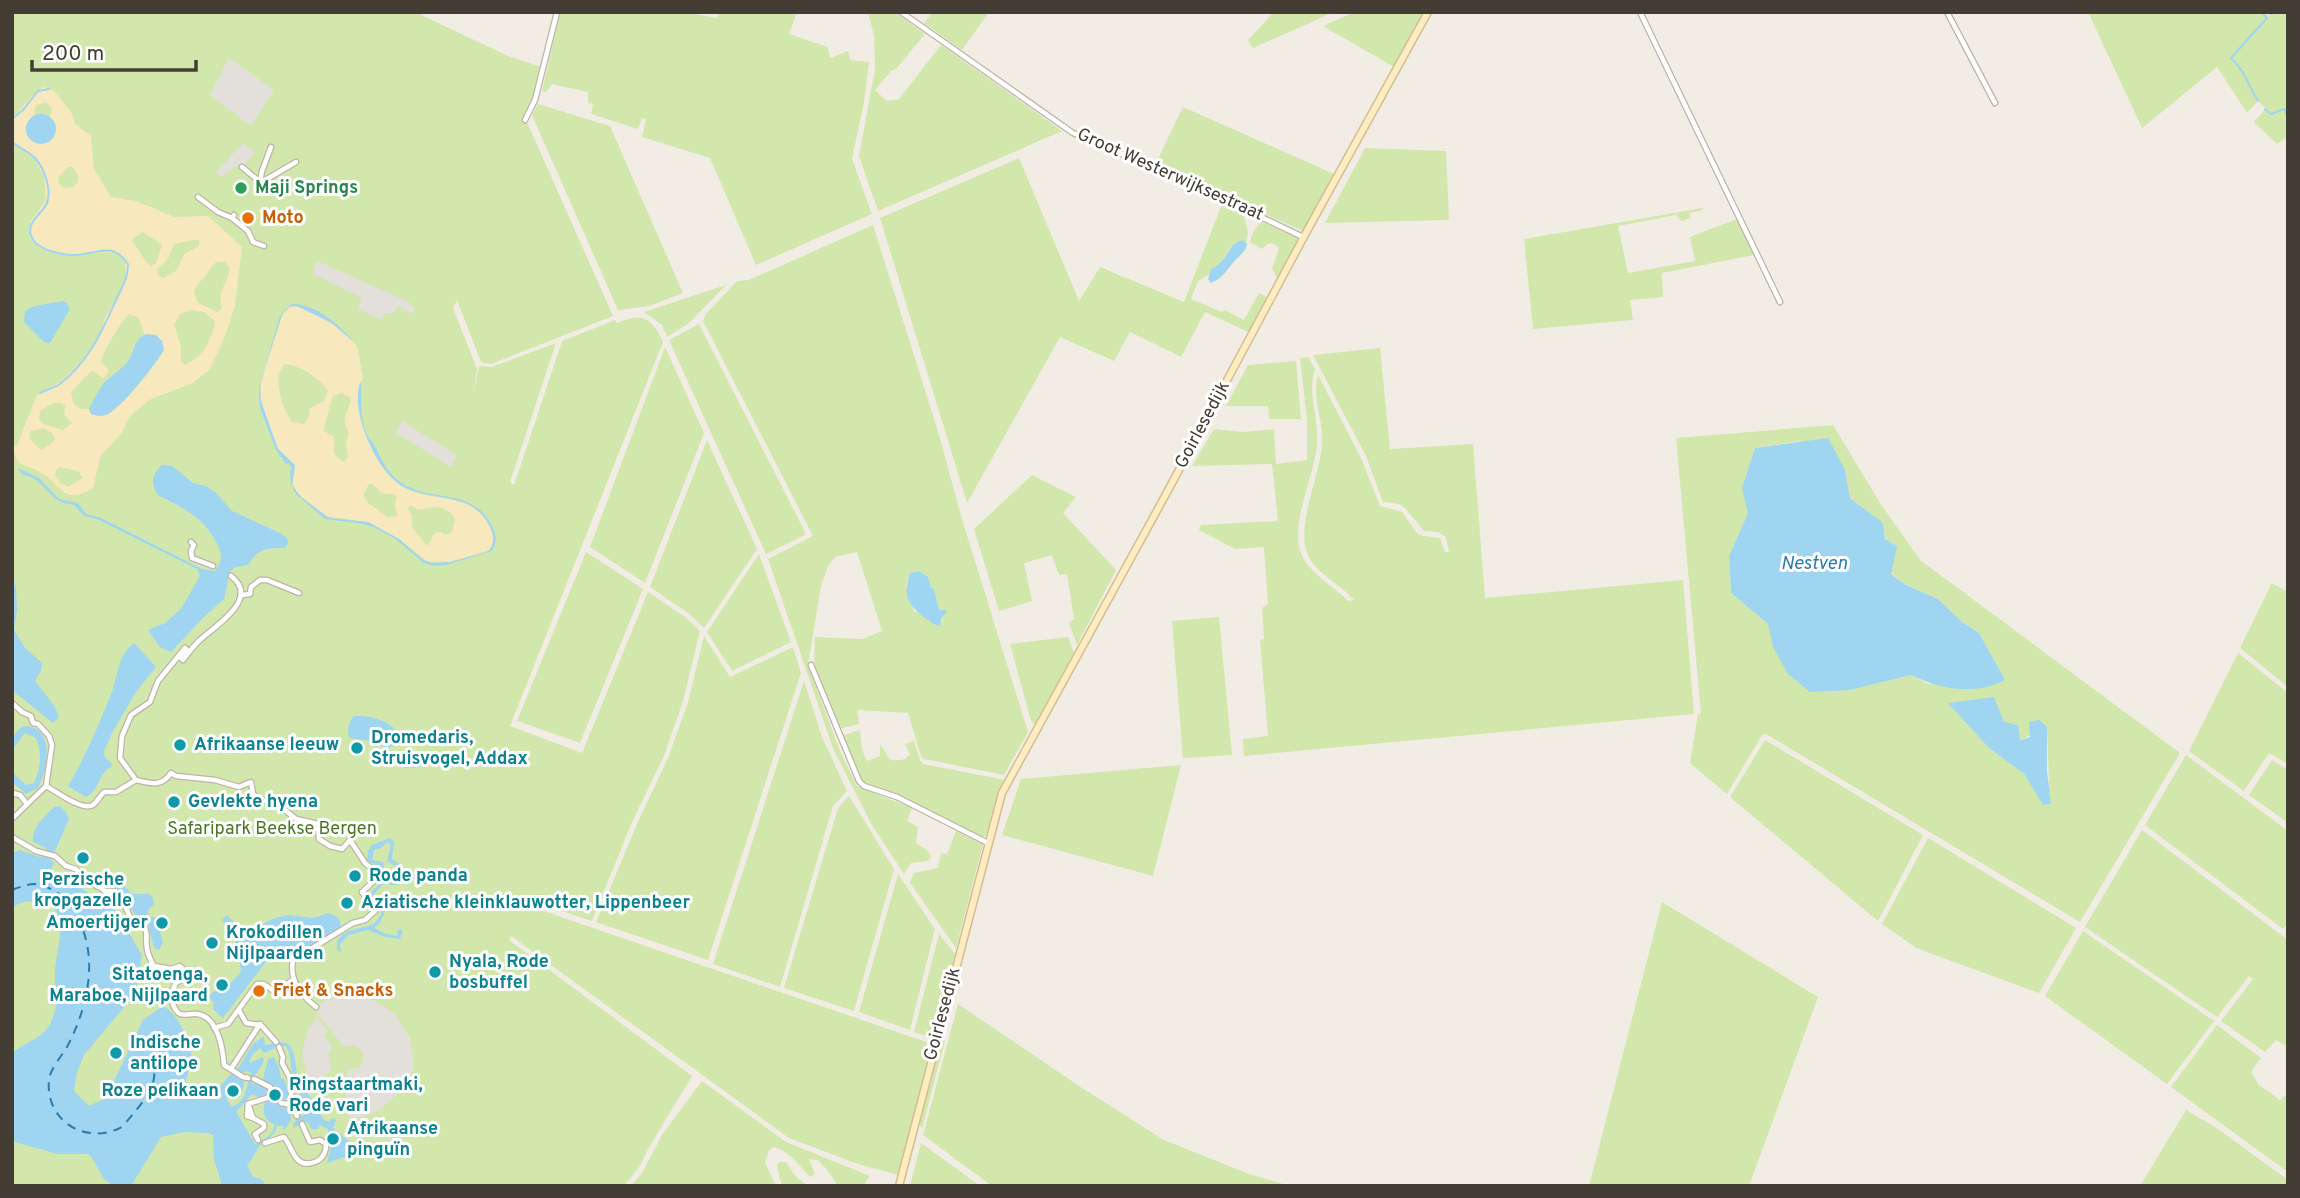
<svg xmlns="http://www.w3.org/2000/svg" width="2300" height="1198" viewBox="0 0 2300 1198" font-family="Overpass,sans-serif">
  <rect width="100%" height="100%" fill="#f2ede4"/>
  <g fill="#d1e7ac" fill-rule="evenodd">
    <path d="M12,12H415L508,56L542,67L527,122L613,316L491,364L481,362L457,300L453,308L477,369L473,394L479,366L492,367L556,343L510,482L514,485L562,341L615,320L617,323C644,312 651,317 663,342L510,726L582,753L648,592L685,617L700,631L683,701L664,756L632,822L592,921L525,899L523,904L932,1044L898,1175L858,1164L789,1138L511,936L509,940L692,1076L648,1149L640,1166L624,1186H12Z"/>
    <polygon points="560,12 683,12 717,18 719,12 797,12 789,34 828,47 830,58 848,51 850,60 869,62 864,102 852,159 872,214 756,265 710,158 642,137 646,119 642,118 638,129 591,114 593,104 588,103 588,92 552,84 546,92 542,92"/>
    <polygon points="868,12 894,12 925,34 896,69 892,70 875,90 887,101 899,99 941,45 1062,131 878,211 859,156 875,69 874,36"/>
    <polygon points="933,12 989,12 962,50 924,23"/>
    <polygon points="1274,12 1334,12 1253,48 1248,40"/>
    <polygon points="1355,12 1423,12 1394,67 1323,26"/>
    <polygon points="2088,12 2264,12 2268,16 2272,12 2288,12 2288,136 2277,144 2254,122 2266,108 2258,101 2247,113 2217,67 2142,128"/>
    <polygon points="538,104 610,126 683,293 650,306 618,310 532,115"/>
    <polygon points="1183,107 1334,174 1303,231 1155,165"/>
    <polygon points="1365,148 1446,151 1449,220 1325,223"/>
    <polygon points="1019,158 1079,301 1100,267 1184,302 1222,204 1243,213 1248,232 1246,243 1242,240 1230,247 1219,266 1211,269 1209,274 1198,281 1191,299 1222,312 1225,310 1244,320 1259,293 1267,297 1248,332 1205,312 1181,357 1130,332 1114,361 1060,337 967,503 880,218"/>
    <polygon points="1703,208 1703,210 1690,213 1690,218 1682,221 1676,215 1618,226 1628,273 1695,261 1690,237 1737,219 1754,255 1662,273 1663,297 1630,300 1633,320 1533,329 1524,239"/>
    <polygon points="1261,221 1299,239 1277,278 1272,268 1278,252 1278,247 1272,243 1267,244 1262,249 1250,242 1252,234"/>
    <path d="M873,225L940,438L961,516L1028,732L1004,775L924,759L921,756L908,713L857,710L859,724L839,729L814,665L815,637L862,639L882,631L857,552L835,557L828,566L821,586L808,665L840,751L857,786L912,808L907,821L918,827L916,843L928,851L931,857L928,861L911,863L904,874L873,827L834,751L768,559L813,536L703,321L706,314L737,281L749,280ZM919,571L928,577L931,588L934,589L939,610L946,611V615L942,617V622L914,611L906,586L910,573Z"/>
    <polygon points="726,285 688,324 667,337 662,325 644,312"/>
    <polygon points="699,324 805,532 805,535 766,554 669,340"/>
    <polygon points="665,347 704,433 645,583 590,547"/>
    <path d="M1380,348L1390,449L1473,444L1485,598L1683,580L1694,714L1244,756L1243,739L1268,736L1260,640L1264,639L1262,608L1268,604L1264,547L1235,549L1199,530L1201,525L1278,521L1272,464L1192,466L1214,429L1243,432L1274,429L1276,464L1307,460V420L1300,358L1308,357L1315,369C1307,395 1319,417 1317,444C1315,475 1291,520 1300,550C1306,572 1333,585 1348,601L1354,600C1341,584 1312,572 1306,550C1298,520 1320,475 1322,444C1324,421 1311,397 1318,375L1361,458L1380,506L1402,512L1417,533L1423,536L1440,538L1445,552H1449L1446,537L1438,532L1424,531L1405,508L1399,504L1383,502L1366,456L1313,355Z"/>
    <polygon points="1296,361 1301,419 1269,419 1268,406 1226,406 1248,365"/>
    <path d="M1833,425L1880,503L1920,560L2180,753L2080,922L1766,734L1762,735L1727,794L1690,763L1698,714H1701L1676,438ZM1800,441L1845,470L1850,498L1883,523L1891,573L1906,585L1938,599L1961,621L1979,633L2004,680L1928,684L1911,675L1850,690L1773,647L1769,624L1731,593L1729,556L1748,513L1755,448ZM1997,708L2004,722L2020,740L2047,727L2049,782L2043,805L2024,774L1989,748L1981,739Z"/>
    <polygon points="707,440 757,549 704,628 688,613 650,587"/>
    <polygon points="1032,475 1076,497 1063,513 1116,570 1077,645 1069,623 1074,619 1067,574 1059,575 1052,555 1024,563 1032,601 999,611 974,529"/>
    <polygon points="586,552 643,589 580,743 517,721"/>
    <polygon points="759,554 791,642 732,671 707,632"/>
    <polygon points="2272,583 2288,592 2288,687 2240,648"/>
    <polygon points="1219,617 1232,755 1183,758 1172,621"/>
    <polygon points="704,636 730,677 793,647 801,673 708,960 596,922 637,824 668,758 688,702"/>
    <polygon points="1068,637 1074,653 1035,725 1031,721 1010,644"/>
    <polygon points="2238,653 2288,693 2288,764 2269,753 2244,791 2189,751"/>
    <polygon points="804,681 822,737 847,791 833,806 780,987 713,964"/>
    <path d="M860,730L862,750L867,761L880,756V745C892,755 882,764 905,759L910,754L905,744L914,741L920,760L923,764L1005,780L997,795L986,836H980L864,784L860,780L841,736Z"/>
    <polygon points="1765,740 1923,835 1878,921 1730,797"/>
    <polygon points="2186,755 2288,831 2288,923 2283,929 2145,825"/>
    <polygon points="2272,760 2288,770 2288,823 2249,795"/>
    <polygon points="1181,765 1153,876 1002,835 1021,779"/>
    <polygon points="849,796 894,869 854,1011 784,988 838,808"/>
    <polygon points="2142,830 2288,940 2288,1047 2276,1040 2265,1052 2221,1021 2253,979 2249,976 2217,1017 2085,927"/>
    <polygon points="956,831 983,844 956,948 910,883 914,873 938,868 941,853 947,854"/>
    <polygon points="1928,838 2076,928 2039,993 1916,948 1882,924"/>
    <polygon points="898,874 935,929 910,1030 859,1012"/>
    <polygon points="1662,902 1818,997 1749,1186 1589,1186"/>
    <polygon points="2083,931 2214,1021 2167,1084 2045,996"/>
    <polygon points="939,934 955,954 933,1038 914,1032"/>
    <polygon points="958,1004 1082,1088 1164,1140 1249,1174 1290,1186 992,1186 923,1135"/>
    <polygon points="2217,1025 2261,1058 2251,1072 2259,1085 2280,1100 2288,1093 2288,1172 2171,1087"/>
    <polygon points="939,1039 945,1040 922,1129 918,1121"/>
    <path d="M702,1081L786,1142L870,1176L863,1186H837C835,1179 823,1165 818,1160L809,1159L815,1174L810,1177C799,1166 790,1151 774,1147L769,1150L765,1163L776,1186H631L642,1173L662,1135Z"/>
    <polygon points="2186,1110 2215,1127 2288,1180 2288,1186 2140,1186"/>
    <polygon points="921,1143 980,1186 910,1186"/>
    <polygon points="779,1162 786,1162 796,1177 808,1186 783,1186 780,1180 777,1165"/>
  </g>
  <g fill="#f8e8be" fill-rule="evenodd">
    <path d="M45,87L54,91L71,112L75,124L91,136L94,169L111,197L136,201L174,217L208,216L242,247L235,306L224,339L210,369L193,383L151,399L130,416L121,434L101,455L93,488C62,507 61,483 40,472C21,462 19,469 13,448L17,445L37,395L60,382L77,366L96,343L105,318L126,280L125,264L128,261C104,237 64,273 32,241L30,222L46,200L44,176L34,158L12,143V118C23,109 33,91 45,87ZM46,102L52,108L50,117L54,124L52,140L41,143L25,127L35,116L34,110L37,105ZM68,167H73L78,176V182L73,187L64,188L59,184L58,177ZM143,232L162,245L156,263L151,266C143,260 139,249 132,241L133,238ZM194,240H199V246L184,254L177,270L164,278L158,276L157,269L168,259L174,244ZM216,262H225L230,269C227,286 217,289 222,308L217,312L198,303L194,293L196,287ZM191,310L204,312L215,321V324C209,343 204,356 185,365L181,362V345L174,325L180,314ZM129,314L138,317L145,335L148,334L164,350C154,366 123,405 108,414C102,417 97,416 91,414L89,409H81L74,404L71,393C78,386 85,375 93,371L103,378L109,372L107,368L101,362C102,353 122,320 129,314ZM54,403H61L65,405L64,415L72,423L63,430L43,424L39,419L40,411ZM43,428L52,433L55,439L50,445L41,450L30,439L29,434L31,431ZM59,467L78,471L83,478L68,487L60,483L55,476L56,470Z"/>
    <path d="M291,306C308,306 349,333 356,345C360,354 361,369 363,379C355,389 358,406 361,419C367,442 381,474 403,487C432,504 471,490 489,525C494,534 496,540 490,550L450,562L427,561L399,539L368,522L325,516L298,494L292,483L295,468L278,449L262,408L260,391L264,369L282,315ZM285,364C302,366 319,378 328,391L324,401L310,408L309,417L304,424L292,422C282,407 271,377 285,364ZM342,393L351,398C349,413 340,416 349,433L346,441L348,457L343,462L334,454V437L324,431C324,429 331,399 333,396ZM369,484H373L382,494H393L397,497L395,503L397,516L388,517L368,503L363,495ZM410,505L418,510C432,507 446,504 455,519L452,532L446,535L441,532L435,533L427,546L412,527V515L408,509Z"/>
  </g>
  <g fill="#e3e0dc">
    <polygon points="229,58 274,90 251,126 210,95"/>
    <polygon points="243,143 255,153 240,169 236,166 222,177 216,172"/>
    <polygon points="317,261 409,302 415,309 411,314 399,305 393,313 384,313 382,320 358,309 362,298 313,274"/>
    <polygon points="402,421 457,455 451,467 396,433"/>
    <polygon points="342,996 362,997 376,1001 395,1014 410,1038 413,1055 412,1068 414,1070 403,1085 405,1090 403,1094 399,1093 376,1112 362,1117 350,1117 346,1112 345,1106 347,1070 359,1068 364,1060 364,1055 361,1050 354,1045 344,1047 314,1009 324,1002"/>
    <polygon points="317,1017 328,1031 324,1035 332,1046 328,1055 332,1070 312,1084 307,1074 302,1053 308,1030"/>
  </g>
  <g fill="#9fd5f0" fill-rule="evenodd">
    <circle cx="41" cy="129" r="15"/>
    <path d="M1242,240L1247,244C1245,254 1238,256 1232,264C1225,273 1222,278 1211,283L1208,279L1211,269C1228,262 1226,245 1242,240Z"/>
    <polygon points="63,301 67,303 70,309 50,343 44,342 24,322 25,311 34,306"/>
    <path d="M291,304C315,303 340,325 355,343L332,323L297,306L289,307L282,315L260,384L261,401L278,449L295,465L292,486L301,497L329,518L368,522L399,539L422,559L431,563L450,562L487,552L491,548C495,539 493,532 488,523C470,492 434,501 406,488C378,476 348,410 361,381C361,397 360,414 365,430C367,437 373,442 376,448C382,462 389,475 402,483C432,504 470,485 492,526C497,536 497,541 492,551L446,565L434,566L424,563L394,538L373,527L364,524L325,519L296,494L291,485L290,471L292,469L289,463L286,464L276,450L260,408L259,387L280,316Z"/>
    <path d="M148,334L156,335L162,341L164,350C154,366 124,405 108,414C102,417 97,416 91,414L89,409C93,401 98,391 103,384C111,375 122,370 129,360C135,350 134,337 148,334Z"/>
    <path d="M1828,438L1845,470L1850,498L1883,523L1885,539L1897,546L1891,574L1906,585L1938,599L1961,621L1979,633L2005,680C1975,696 1939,689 1911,675L1850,690L1810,692L1788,674L1773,647L1768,624L1731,593L1729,556L1748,513L1742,488L1755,448Z"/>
    <path d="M162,465L172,466L193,483L206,486L215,492L232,511L280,533L287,538L288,543L285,548C267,548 258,548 248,565L235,567L230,572L224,599L204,617L171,652L160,647L148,630L165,623L181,609L200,576L197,569L97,519L84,516L74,505C51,502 53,493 36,480C29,475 22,477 18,468L39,478L59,499L78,503L86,514L101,518L202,569L215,571C224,560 222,552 215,540C202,516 181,507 158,495C150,483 152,474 162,465Z"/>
    <path d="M919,571L928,577L931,588L934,589L939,610H946V614L942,617L940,626C934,625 931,622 925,618C907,604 903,596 910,573Z"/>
    <path d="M12,574L16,588L17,610L14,630L25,648L42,663L41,671L35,681C44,694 54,701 59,717L53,723L12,690Z"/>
    <path d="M134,643L156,667L136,692L113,731L104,751L105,757L112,764L111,767C98,773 99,792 86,797L68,786C86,756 99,724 112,692C118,674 118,656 134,643Z"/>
    <polygon points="1994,697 2004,722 2018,725 2020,740 2030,737 2029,722 2039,720 2047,727 2047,771 2051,804 2043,805 2024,774 1989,748 1948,703"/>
    <path d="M354,716C368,715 392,720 398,734L395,745L387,748L369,741L350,738C346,732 349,721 354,716Z"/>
    <path d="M27,726C56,730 47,769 38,788L26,794L12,782V772L26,785L34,783C41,768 42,753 36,738L25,733L12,750C12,739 14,728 27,726Z"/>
    <polygon points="405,751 423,753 427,757 420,767 405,768 400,764 401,752"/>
    <path d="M60,806L66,812L69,819L51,860L55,863L52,867V871L114,908L142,955L136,993L84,1055L77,1072L74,1091L89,1106L106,1098L143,1020L163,1006C178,1014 188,1037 191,1053C193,1063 186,1076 185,1086L197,1097H223L218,1088L233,1072L243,1079L244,1085L239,1098H226L232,1107C248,1100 245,1087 251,1074L248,1071L242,1073L237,1069C247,1058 249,1042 264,1037L265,1045C271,1045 276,1041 281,1042C298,1043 295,1069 298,1081L303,1085L324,1120L329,1122L332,1118L336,1120L333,1128L349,1141L347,1156L327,1163L331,1145L328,1129L320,1125L318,1129H312L307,1122L293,1128V1124L299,1116L307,1114C303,1100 300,1093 294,1081C289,1069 293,1057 286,1046H280L264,1053L260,1048L253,1054L249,1061L250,1063L262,1057L264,1059C262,1069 253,1074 252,1084H259L270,1090V1094L258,1097L252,1094L236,1112L256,1145L271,1134L275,1125C264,1120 261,1111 266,1101L272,1099L276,1102L278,1097L271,1086L263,1079L268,1059L274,1057L279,1067L281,1078L284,1079L289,1093L288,1098L282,1101L279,1105L292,1110L291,1120L284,1131L283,1126H277C274,1139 263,1139 257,1150C254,1155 252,1160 247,1165L253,1177L261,1179L267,1186H222L214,1159L213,1135L209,1133L184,1132L161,1137L131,1186H113L104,1179L91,1156L87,1154H57L12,1141V1053C24,1043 43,1038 50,1024C61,1002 54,992 55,971C56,949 73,904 38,902C27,901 21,901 12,908V853L20,850L40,857L44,856L46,848L33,842C31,828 45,816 54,807Z"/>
    <path d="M390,838L394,842L392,859L404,867L401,872L394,875L383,874L380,868L367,860L368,851L372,845ZM387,842L391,844L387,861L396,867V870L385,871L383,862L372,860L374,850L381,848Z"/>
    <polygon points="104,872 117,879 132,894 148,894 152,896 154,904 147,911 149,916 156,918 163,942 159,950 154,948 148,925 140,921 120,894 113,888 106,886 102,878"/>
    <path d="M413,874H418V877L396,885L383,884L374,894L383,903L385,911L380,923L374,928L386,934L398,936L397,931L401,929L403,933L400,936L401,939L385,937L368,930L349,935L340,944L341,952L337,951V941C347,927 359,930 374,924L381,915V906L372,898L371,892L384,880H398Z"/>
    <path d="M329,913L339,918L341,924L340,927L310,948L284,956L275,950L223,1018L213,1009L214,1003L209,997L213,992L226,988L241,972C239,948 236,940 222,920L227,915L246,934L272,919L288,915L312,918Z"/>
  </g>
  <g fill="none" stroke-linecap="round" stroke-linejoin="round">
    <g stroke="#9fd5f0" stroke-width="2">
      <polyline points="2261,12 2266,17"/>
      <polyline points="2271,14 2273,12"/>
      <path d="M2258,101C2249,86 2244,70 2231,58L2267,18"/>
      <polyline points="2265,109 2271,114 2284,109 2288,117"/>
      <polyline points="12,119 23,110 38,91 49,89"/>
      <path d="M12,142C19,148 28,151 35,158C44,168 52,189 47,203C41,216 22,224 34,241C37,245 43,248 47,250C56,253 65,255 74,255C96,255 112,240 128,264C128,279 122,287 116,300C101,333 90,360 60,384C54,388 46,390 40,393"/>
    </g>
    <path stroke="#2c7ca9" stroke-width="2" stroke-dasharray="9 7" stroke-linecap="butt" d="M12,890C35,881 40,882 61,895C72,901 76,914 81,925C98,964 86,1011 67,1047C61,1057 50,1069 49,1080C45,1120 84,1145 120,1128C126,1124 150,1094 152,1087C157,1071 152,1053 166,1042"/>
    <defs>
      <g id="street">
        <polyline points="901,12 1073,133 1205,190 1303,237"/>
        <polyline points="1640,12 1780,302"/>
        <polyline points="1947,12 1995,103"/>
        <polyline points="525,120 535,100 557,12"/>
        <polyline points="242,167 260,182"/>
        <polyline points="260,183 296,162"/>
        <polyline points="260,183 262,171 271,147"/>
        <polyline points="198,197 218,212 232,218"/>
        <polyline points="234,215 232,218 248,231 253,242 264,246"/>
        <polyline points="191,542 194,545 191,551 192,558 213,566"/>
        <polyline points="242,595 250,594 251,587 260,580 267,580 299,593"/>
        <polyline points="811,665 859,781 864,786 897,797 988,843"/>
        <polyline points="12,703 22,712 31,716 33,723 38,724 49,736 52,745 46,786 12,819"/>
        <path d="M136,780L120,758L122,736L131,715L150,702L158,681L185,648L187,650L181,658L183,660C189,652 194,645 201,639C218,624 260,598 231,576"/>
        <path d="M46,786C57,792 82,811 93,805C97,802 100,796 104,792H116L136,780C150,783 161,788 171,773L176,776L215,780L239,787L251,782L253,794L259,799L279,805L296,819L318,824L319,839L330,846L342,849L350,840L365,863L377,873L376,879L362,892L376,910L365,920L353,923L293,960C289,981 301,995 316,1007"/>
        <polyline points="12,793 20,795 27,804"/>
        <path d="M12,837L36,851L55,856L66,866L76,869L86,881L101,888L115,900L124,904L132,921C153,928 144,933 147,949C148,954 151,961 154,966L171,969L180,966L186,972L185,978L176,983L170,995C171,1000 175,1012 180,1014C185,1016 192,1013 197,1014C218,1016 223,1050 224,1065L243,1077L248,1078"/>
        <polyline points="105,891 113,891 121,901"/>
        <polyline points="239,1010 246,1023 260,1025"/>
        <polyline points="214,1028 228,1024 257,984 264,984 279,995 284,986 294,979"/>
        <polyline points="279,1047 283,1057 282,1063 290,1078 292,1105"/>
        <polyline points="231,1069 260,1024 276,1042"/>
        <polyline points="254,1079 270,1087 272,1096"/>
        <polyline points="281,1103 292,1105 297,1116"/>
        <polyline points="248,1104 253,1118 264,1124 264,1128 255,1134 258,1140"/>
        <polyline points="248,1104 273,1096 276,1099"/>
        <polyline points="248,1104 247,1116 253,1118"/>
        <path d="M265,1143L284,1137C293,1147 294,1170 315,1162C323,1159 326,1152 326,1144L320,1140L310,1142L302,1124"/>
      </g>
      <polyline id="secondary" points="899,1186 1002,793 1165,496 1307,231 1428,12"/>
    </defs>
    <use href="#street" stroke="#beb4a7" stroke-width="7"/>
    <use href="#secondary" stroke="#d3be93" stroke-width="9"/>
    <use href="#street" stroke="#fff" stroke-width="4.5"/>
    <use href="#secondary" stroke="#ffecc1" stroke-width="6"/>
  </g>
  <circle fill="#2e9e5b" stroke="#fff" stroke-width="2.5" cx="241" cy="188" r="7"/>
  <g fill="#e8710a" stroke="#fff" stroke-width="2.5">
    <circle cx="248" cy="218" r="7"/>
    <circle cx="259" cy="991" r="7"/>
  </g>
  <g fill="#0f9aa8" stroke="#fff" stroke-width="2.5">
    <circle cx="180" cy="745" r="7"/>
    <circle cx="357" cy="748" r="7"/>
    <circle cx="174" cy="802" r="7"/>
    <circle cx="83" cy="858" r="7"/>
    <circle cx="355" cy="876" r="7"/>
    <circle cx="347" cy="903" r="7"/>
    <circle cx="162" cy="923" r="7"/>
    <circle cx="212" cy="943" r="7"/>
    <circle cx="435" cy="972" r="7"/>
    <circle cx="222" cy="985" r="7"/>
    <circle cx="116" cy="1053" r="7"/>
    <circle cx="233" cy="1091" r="7"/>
    <circle cx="275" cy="1095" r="7"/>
    <circle cx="333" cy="1139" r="7"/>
  </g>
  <g text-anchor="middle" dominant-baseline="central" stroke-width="6" stroke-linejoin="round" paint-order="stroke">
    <g font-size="18" fill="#443d34" stroke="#fff">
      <text transform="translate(1170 175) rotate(24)">Groot Westerwijksestraat</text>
      <text transform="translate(1203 425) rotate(-62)">Goirlesedijk</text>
      <text transform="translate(943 1014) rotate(-75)">Goirlesedijk</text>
    </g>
    <g font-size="18" font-weight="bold" fill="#27864d" stroke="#fff" text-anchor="start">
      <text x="255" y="188">Maji Springs</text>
    </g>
    <g font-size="18" font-weight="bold" fill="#c56008" stroke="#fff" text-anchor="start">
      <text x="262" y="218">Moto</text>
      <text x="273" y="991">Friet &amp; Snacks</text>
    </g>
    <g font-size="18" font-weight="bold" fill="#0d838f" stroke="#fff" text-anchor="start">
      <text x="371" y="738">Dromedaris,<tspan x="371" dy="21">Struisvogel, Addax</tspan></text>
      <text x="194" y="745">Afrikaanse leeuw</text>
      <text x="188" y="802">Gevlekte hyena</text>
      <text x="369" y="876">Rode panda</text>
      <text x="83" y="880" text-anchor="middle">Perzische<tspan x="83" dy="21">kropgazelle</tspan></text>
      <text x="361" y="903">Aziatische kleinklauwotter, Lippenbeer</text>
      <text x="148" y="923" text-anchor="end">Amoertijger</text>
      <text x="226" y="933">Krokodillen<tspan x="226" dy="21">Nijlpaarden</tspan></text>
      <text x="449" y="962">Nyala, Rode<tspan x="449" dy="21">bosbuffel</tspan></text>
      <text x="208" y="975" text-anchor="end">Sitatoenga,<tspan x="208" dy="21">Maraboe, Nijlpaard</tspan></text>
      <text x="130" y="1043">Indische<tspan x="130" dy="21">antilope</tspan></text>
      <text x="289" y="1085">Ringstaartmaki,<tspan x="289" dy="21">Rode vari</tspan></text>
      <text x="219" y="1091" text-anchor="end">Roze pelikaan</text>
      <text x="347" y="1129">Afrikaanse<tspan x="347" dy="21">pinguïn</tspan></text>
    </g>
    <g font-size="18" fill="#4b7627" stroke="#fff">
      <text x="272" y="829">Safaripark Beekse Bergen</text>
    </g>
    <g font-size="19" font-style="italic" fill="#2c7ca9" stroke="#fff">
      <text x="1814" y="564">Nestven</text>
    </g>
  </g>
  <rect width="2300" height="1198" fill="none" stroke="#443d34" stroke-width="28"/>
  <path d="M32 60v10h164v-10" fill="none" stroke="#443d34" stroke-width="3.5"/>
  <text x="42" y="60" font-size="21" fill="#443d34" stroke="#ffffff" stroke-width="5" paint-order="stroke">200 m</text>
</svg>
